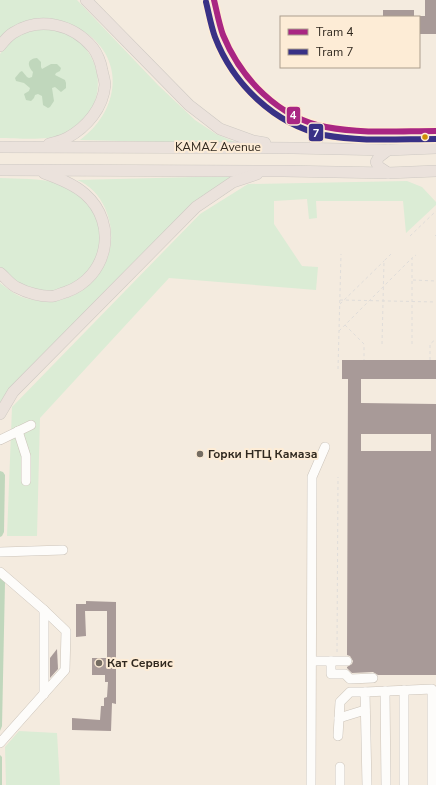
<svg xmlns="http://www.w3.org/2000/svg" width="436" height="785" viewBox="0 0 436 785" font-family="'Nunito Sans',sans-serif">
  <rect width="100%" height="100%" fill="#f4ebdf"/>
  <g fill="#dbecd5">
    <path d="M0,0H77L158,85L195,120L216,134L240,144L80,140C116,114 127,65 89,35C79,28 66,24 55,20L0,39Z"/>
    <path d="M43,29C54,30 66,32 75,38C94,52 103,79 95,101C90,116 75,129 61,135C47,141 16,138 0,138V54L10,41L23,33Z"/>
    <path d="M235,176L182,214L23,374L6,393L0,403V283C9,290 18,297 29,299C84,313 128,259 105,208C99,195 90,185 77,180Z"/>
    <path d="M0,178C19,179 39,178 57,183C86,193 111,226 98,257C94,265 87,272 80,278C68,289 55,293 39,290C34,289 28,289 24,287C15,283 7,274 0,268Z"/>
    <polygon points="407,181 422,187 436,202 436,205 406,233 403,201 316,201 317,218 309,219 307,199 274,201 274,224 302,266 318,267 316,290 169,278 40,418 37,536 7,536 12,407 200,214 248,184"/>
    <polygon points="19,731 57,733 60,785 6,785 5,747"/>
  </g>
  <g fill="#c0d7bc">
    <path d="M37,58L41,62V67L42,69L51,64H57L61,68L60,71L56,73L55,75L65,80L66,83V88L61,92L55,87L52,88L54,101L50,107L48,108L43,105L42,96L38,94L35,95L34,98L31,101L26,100L24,94L29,91L30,88L24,83L16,81L15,78L20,72L22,71L27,77L29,78L32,77L33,72C27,65 27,59 37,58Z"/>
    <polygon points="0,471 3,472 5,475 4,532 2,536 0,537"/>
    <polygon points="0,575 5,582 2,726 0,731"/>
    <polygon points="0,755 2,757 2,785 0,785"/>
  </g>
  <g fill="#a89a98" fill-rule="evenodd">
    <polygon points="425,0 436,0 436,34 419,34 419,16 425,16"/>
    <rect x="383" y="10" width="31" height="7"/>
    <path d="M342,360H436V379H361V403L436,404V675H378L373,672L352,673L347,668V667L352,664L353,661L350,656L347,655L348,379H342ZM361,434H431V451H361Z"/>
    <polygon points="86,601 116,602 116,704 112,703 111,731 72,730 72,718 100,720 101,706 104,706 104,698 107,697 108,682 105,682 105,675 92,675 92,658 107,658 107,611 85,611 86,636 76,637 76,604 86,604"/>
    <polygon points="57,649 58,669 50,678 50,658"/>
  </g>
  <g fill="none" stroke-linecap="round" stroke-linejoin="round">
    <defs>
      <g id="minor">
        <polyline points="18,431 26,456 26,481"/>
        <polyline points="0,440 31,425"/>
        <polyline points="0,552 63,550"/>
        <polyline points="0,572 44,610 66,631 65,670 0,743"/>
        <polyline points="312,661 347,661"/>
        <polyline points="331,661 331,674 345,674 350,679 373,678"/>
        <polyline points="385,691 386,785"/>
        <polyline points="44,694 44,610"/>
        <polyline points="339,718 365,710"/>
        <polyline points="338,736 340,702 350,692 365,692"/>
        <polyline points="340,767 340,785"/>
        <polyline points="311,785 312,477 325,447"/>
        <polyline points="367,785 365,692 432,689 432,785"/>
        <polyline points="404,785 404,690"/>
      </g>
      <g id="major">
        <polyline points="86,0 189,105 220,129 253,141 265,143"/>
        <path d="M0,46C4,41 8,36 13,33C40,16 73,24 93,48C97,53 101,63 102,70C103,75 105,81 105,85C103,108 87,127 67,138C62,141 55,142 49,144"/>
        <polyline points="0,147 293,148 388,150 436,148"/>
        <polyline points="388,150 379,157 376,162 379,167 388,173"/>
        <polyline points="0,170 284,171 388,173 436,171"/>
        <path d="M0,273C5,277 10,284 16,287C27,293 42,297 54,296C58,295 62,293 66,292C108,277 119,224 85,194C74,184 58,178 44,173"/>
        <polyline points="0,414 13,392 196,207 233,182 257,174"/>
      </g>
    </defs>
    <use href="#minor" stroke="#ccc4ba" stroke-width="10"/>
    <use href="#major" stroke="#cec9c3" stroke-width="12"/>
    <g stroke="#e0ddda" stroke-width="1" stroke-dasharray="3 3" stroke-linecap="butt">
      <polyline points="410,236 436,211"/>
      <polyline points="435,236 436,235"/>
      <polyline points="413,280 436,281"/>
      <polyline points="340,300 436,302"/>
      <polyline points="340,304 384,261"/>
      <polyline points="345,325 364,344 364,360"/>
      <polyline points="339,331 412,258"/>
      <polyline points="382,344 384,261 391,254"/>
      <polyline points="412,344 412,258 416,255"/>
      <polyline points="430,360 430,344 436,339"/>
      <polyline points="338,369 341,254"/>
      <polyline points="337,652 338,477"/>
    </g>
    <use href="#minor" stroke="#fdfcfa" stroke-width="9"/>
    <use href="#major" stroke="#ebe2dc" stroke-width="11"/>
    <defs>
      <path id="tram-1" d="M214,0C217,12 219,24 223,35C241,79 279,118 326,127C362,134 400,131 436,131"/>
      <path id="tram-2" d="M206,2C209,14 211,26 215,37C233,84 274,124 324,135C360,142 399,139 436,139"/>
    </defs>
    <use href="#tram-1" stroke="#fdecd6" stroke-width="9"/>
    <use href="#tram-2" stroke="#fdecd6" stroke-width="9"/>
    <use href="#tram-1" stroke="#a92683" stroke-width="6"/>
    <use href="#tram-2" stroke="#393186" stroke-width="6"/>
  </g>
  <circle fill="#cf8d06" stroke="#fdecd6" stroke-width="1.5" cx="425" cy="137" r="3.5"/>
  <g fill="#756d62" stroke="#fdecd6" stroke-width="1.5">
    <circle cx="200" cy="454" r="4"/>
    <circle cx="99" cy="663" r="4"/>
  </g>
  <g text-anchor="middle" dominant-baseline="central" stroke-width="4" stroke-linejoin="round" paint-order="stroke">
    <g font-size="12" fill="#31291f" stroke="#fdecd6">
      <text x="218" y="147">KAMAZ Avenue</text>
    </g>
    <g font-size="12" font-weight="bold" fill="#31291f" stroke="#fdecd6" text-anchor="start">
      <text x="208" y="454">Горки НТЦ Камаза</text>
      <text x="107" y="663">Кат Сервис</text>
    </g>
  </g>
  <g stroke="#fdecd6" stroke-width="1.5">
    <rect x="286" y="106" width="15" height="19" rx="4" fill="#a92683"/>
    <rect x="308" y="123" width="16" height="19" rx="4" fill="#393186"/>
  </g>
  <g font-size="11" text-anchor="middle" font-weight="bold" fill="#fff">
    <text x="293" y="119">4</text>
    <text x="316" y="137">7</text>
  </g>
  <rect x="280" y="16" width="140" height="52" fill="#fdecd6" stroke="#ab9e8d"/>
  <rect x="288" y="29" width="20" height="6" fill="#a92683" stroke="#ab9e8d"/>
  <text x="316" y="36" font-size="12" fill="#31291f">Tram 4</text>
  <rect x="288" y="49" width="20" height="6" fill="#393186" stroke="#ab9e8d"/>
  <text x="316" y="56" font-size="12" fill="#31291f">Tram 7</text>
</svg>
